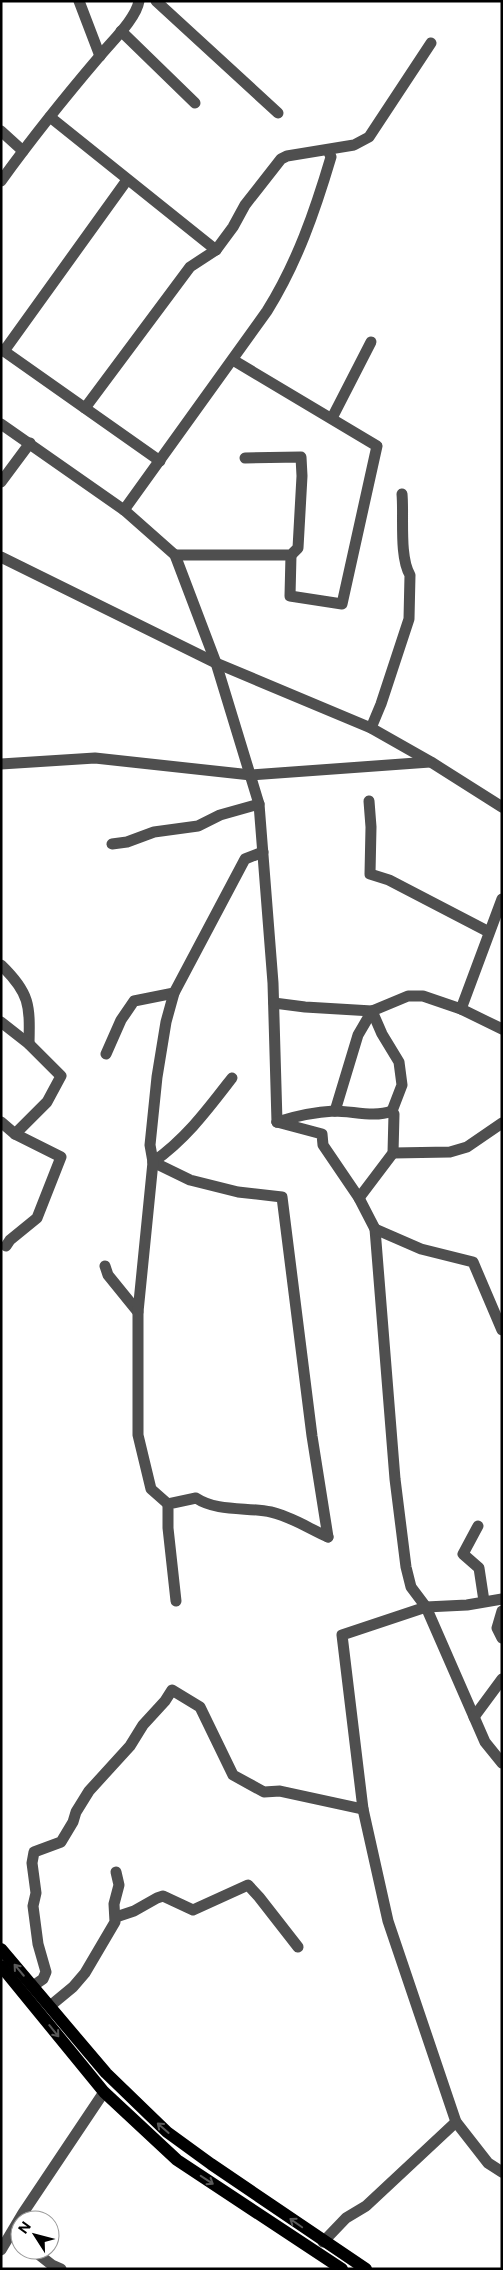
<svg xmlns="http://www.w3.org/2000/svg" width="503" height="2270" viewBox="0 0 503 2270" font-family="Figtree,sans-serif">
  <rect width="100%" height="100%" fill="#fff"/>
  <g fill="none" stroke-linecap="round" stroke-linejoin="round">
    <g stroke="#4f4f4f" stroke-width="11">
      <polyline points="79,1 100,56"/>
      <polyline points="156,1 278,113"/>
      <polyline points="121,31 195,103"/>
      <polyline points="50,117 216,250"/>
      <polyline points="1,131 23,151"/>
      <path d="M1,181C32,138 65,97 99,57C111,42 136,19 139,1"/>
      <polyline points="1,349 160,461"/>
      <polyline points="4,351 127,180"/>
      <polyline points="233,360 377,446 342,604 290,596 291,555"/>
      <polyline points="85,408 190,267 216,250 233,227 245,205 281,159 287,156 354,145 369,137 431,43"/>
      <polyline points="332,418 371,342"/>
      <polyline points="1,424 124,510 175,555 216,663 259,804 273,983 277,1122"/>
      <polyline points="1,482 30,443"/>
      <path d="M124,510L267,311C297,263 315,211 331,157L328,150"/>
      <polyline points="175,555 291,555 298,548 302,476 301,457 245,458"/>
      <polyline points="1,557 216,663 371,728 431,762 502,807"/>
      <path d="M371,728L381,704L409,619L410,575C399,557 404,515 402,494"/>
      <polyline points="1,764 95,758 251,775 430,762"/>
      <polyline points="369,801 371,827 370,874 389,880 489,932"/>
      <polyline points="112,844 127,842 154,832 198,826 220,815 259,804"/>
      <path d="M1,965C30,993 30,1005 29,1044"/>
      <polyline points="274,1003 305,1007 372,1011 408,996 423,996 461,1009 502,1029"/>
      <polyline points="461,1009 502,899"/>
      <polyline points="1,1022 29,1044 61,1076 47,1102 15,1134"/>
      <polyline points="106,1054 121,1020 134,1001 174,993"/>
      <polyline points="335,1111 358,1035 372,1011"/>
      <polyline points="1,1122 15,1134 61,1157 37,1218 10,1240 6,1246"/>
      <polyline points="277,1122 322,1134 323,1145 359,1198 375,1229 395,1479 406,1567 411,1587 426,1607 485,1742 502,1763"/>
      <path d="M277,1122C296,1116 314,1112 334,1111C353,1111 374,1118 392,1111"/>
      <polyline points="393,1153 450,1152 467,1147 502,1123"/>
      <polyline points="153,1162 190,1180 238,1192 282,1197 312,1436 328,1537"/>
      <path d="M153,1162C186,1139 208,1109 232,1078"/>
      <polyline points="359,1198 393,1153 394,1114 392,1111 402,1085 399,1062 382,1034 372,1011"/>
      <polyline points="375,1229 421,1249 473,1262 502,1330"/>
      <polyline points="105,1266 108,1275 138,1312"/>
      <polyline points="168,1504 151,1489 138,1435 138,1312 153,1162 150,1145 157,1077 166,1022 174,993 245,859 263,852"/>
      <polyline points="478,1526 463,1554 479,1568 484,1601"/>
      <polyline points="502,1599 467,1605 426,1607 342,1635 363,1809 388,1921 456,2122 488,2163 502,2172"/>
      <path d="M176,1601L168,1528V1504L196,1498C217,1512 247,1507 271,1512C290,1516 310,1529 328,1537"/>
      <polyline points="502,1611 497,1628 502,1638"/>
      <polyline points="474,1717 502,1679"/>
      <polyline points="116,1917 134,1911 157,1898 163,1896 193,1910 248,1885 259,1897 298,1947"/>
      <polyline points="33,1986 43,1979 46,1972 38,1944 33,1906 36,1893 32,1863 34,1852 61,1842 73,1822 76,1812 89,1791 130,1746 143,1725 165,1701 172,1690 200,1707 233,1775 264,1792 280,1791 363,1809"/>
      <polyline points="50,2006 73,1987 85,1973 115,1922 114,1904 119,1885 116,1872"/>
      <polyline points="323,2242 346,2218 366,2206 456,2122"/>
      <polyline points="1,2250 23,2213 104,2092"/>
      <polyline points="33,2250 52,2265 61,2269"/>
    </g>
    <g stroke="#000" stroke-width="12">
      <polyline points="1,1949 106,2073 167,2132 211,2164 366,2269"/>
      <polyline points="1,1966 104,2092 177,2160 342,2269"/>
    </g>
  </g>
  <defs><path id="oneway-shaft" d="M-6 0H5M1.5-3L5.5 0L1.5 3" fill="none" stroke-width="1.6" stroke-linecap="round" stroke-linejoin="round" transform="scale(1.25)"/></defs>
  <g stroke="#595959">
    <use href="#oneway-shaft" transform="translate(19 1970) rotate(-130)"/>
    <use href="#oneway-shaft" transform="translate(54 2031) rotate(51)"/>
    <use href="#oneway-shaft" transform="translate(163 2128) rotate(-139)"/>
    <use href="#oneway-shaft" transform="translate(207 2180) rotate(33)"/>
    <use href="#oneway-shaft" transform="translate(296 2223) rotate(-145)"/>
  </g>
  <rect width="503" height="2270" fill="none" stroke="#000000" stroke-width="5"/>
  <g transform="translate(35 2235) rotate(306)"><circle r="24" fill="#ffffff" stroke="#999999"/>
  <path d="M0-4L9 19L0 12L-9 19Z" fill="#000000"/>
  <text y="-8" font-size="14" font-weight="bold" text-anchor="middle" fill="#000000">N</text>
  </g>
</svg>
